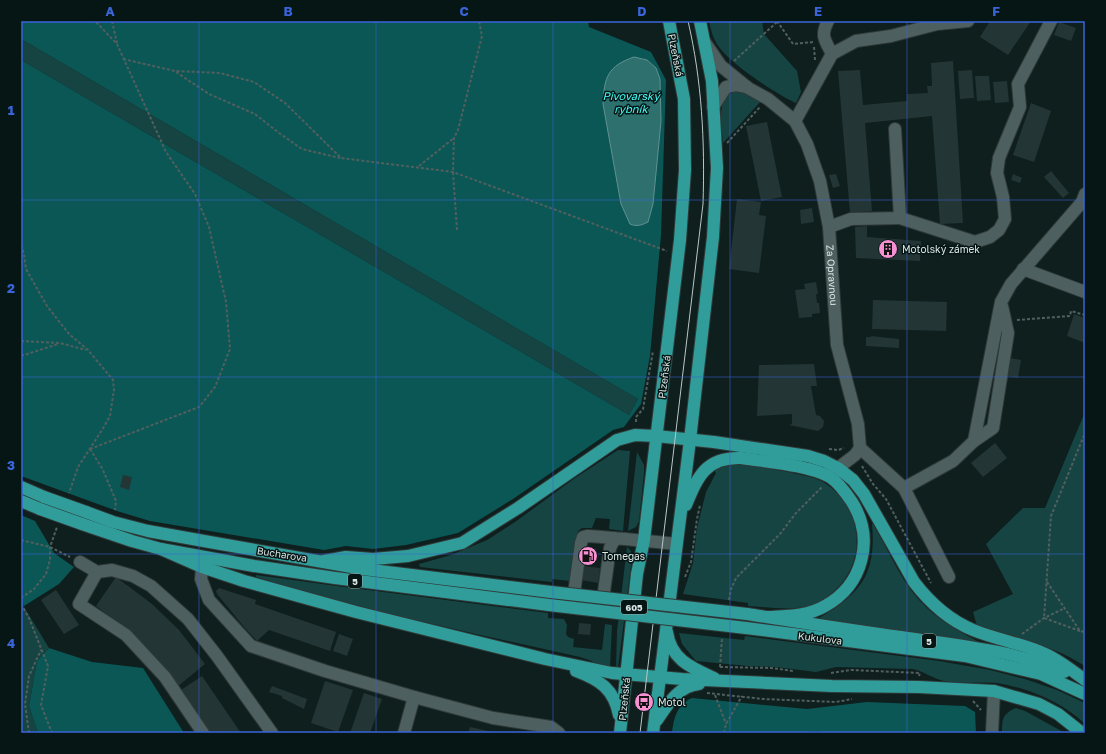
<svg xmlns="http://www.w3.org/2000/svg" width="1106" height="754" viewBox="0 0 1106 754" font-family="'Golos Text',sans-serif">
  <rect width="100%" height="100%" fill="#0e1f1e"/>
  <g fill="#154442">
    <path d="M709,21H762L764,34L797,71L801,92L796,103C776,94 731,64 719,47C713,39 711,30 709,21Z"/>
    <polygon points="21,39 638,399 629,415 21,60"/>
    <path d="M743,91L761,101L723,143C722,128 715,98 734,92C737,91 740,91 743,91Z"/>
    <path d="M1085,412V666C1053,645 1013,637 977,626L973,612L1013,594L986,544L1023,508H1045Z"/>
    <polygon points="618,450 630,451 623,531 609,529 610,519 596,518 592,528 582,528 578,531 571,566 570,581 552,579 552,582 420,567 419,564 451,555 487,540 515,522 575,478"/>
    <polygon points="637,452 644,465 644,473 639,521 636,527 628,531"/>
    <path d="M728,463C749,465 768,468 788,472C800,475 813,476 823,482C859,504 868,552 841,584C834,592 825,601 815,604C794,612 770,607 748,606V603L683,594L693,563L697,528L706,492L716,473L713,469Z"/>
    <path d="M872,524H873C888,549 901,581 921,602C937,619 958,631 979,642L814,621C858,596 877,577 872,524Z"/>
    <polygon points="627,547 631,551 632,558 618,668 616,670 617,631"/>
    <path d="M256,575L337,586L548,613V618L564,619L567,625L566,634L568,637L574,639L573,647L602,650L605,624L612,625L610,668L594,664L592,661L580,657C472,633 362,610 256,577Z"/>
    <polygon points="21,602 49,648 37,661 29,706 38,733 21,733"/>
    <path d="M679,633L744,640L745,636L939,661L990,670L1025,679L1057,690L1085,703V724C1062,702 1028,688 997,683C980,681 961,685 944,681C934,679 925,672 913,669L836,667L816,672L776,667L748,666L696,661L682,644Z"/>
    <path d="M1016,708L1025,711L1065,733H1002C1002,719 1002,714 1016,708Z"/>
  </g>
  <g fill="#0b5755" fill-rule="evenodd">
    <path d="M21,21H588L589,27L651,52L666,80L661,235L650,356L641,404L624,427L613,430L513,499L458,533L406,545L373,549L346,546L324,550L150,521L117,511L21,476V60L629,415L638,399L21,39ZM634,57L647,60L656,68L660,79L661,121L653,204L648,222L630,224L621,204L603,104Z"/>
    <polygon points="21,515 35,521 54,553 74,567 59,584 24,606 21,602"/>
    <polygon points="49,648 92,662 143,668 184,733 38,733 29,706 37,661"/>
    <path d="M692,698L807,709L867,702L965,706L975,712L976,733H829L818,731L789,733H672C674,717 677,705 692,698Z"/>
  </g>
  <path fill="#2d706e" stroke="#619392" d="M634,57L647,60L656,68L660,79L661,121L653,204L648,222C642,225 637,227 630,224L621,204L603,104C604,77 608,66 634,57Z"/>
  <g fill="#233534">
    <polygon points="990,21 1031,21 1008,55 980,37"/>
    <polygon points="1059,22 1076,28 1071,41 1054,35"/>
    <polygon points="953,61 963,223 940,224 932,116 865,123 872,211 850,213 838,71 860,70 863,105 907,101 907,94 928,93 927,86 932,86 931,63"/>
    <polygon points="972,70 974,98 960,99 958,71"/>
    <polygon points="975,76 989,76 991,100 977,101"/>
    <polygon points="1007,81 1009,102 995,103 993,82"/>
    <polygon points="1031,103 1051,111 1034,162 1013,155"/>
    <polygon points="767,122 782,197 761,201 746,126"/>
    <polygon points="1051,171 1069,193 1063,198 1044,177"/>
    <polygon points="836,174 840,186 833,188 829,175"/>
    <polygon points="1013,174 1022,178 1020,183 1011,180"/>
    <polygon points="737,199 761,202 759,215 766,216 759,273 729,269"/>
    <polygon points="812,208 814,222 801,224 800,210"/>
    <polygon points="867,226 867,237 921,241 920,261 856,258 855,227"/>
    <polygon points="816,282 818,294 816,294 817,303 819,303 820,313 812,314 812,317 799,318 795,290 805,289 804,284"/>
    <polygon points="873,300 947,302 946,331 872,329"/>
    <polygon points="1074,314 1085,318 1085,343 1067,336"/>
    <polygon points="871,336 899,339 899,348 866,346 866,337 871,337"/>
    <polygon points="1010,358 1021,360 1018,378 1007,376"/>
    <polygon points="814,364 817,386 811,386 816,415 820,416 824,421 823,427 818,431 789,425 792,424 792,414 757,416 759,365"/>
    <polygon points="995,443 1007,458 983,477 971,463"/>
    <polygon points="123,475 132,477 129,490 120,487"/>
    <polygon points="583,566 600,568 598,583 581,580"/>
    <polygon points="116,577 152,604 179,630 205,664 177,687 166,670 148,649 123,627 96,606"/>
    <polygon points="219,588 256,600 255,604 336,632 330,651 269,630 257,641 244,627 217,594 216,591"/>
    <polygon points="56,590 79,625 64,634 41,600"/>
    <polygon points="579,623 591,624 590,635 578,634"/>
    <polygon points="339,634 353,639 347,656 333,651"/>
    <polygon points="202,676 241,733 210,733 181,690"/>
    <polygon points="325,681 353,690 338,732 311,723"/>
    <polygon points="272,686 307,699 304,709 282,698 282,696 269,692"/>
    <polygon points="364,693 382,699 370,733 350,733"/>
    <polygon points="470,727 493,732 493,733 468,733"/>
  </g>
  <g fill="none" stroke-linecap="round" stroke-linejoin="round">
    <defs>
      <g id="minor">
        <path d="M828,21C820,36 825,40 832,54"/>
        <path id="s1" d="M704,41L721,66L748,88L768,99L795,121L807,144L820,181L829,227L837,345L858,424L860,448L855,455L838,468L831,476"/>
        <polyline points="713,107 726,87 736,85 747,87"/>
        <polyline points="795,121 832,54 856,41 891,36 937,24 968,21"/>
        <polyline points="900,218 975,242 990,237 999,230 1005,219 1003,197 997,173 999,158 1020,107 1018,84 1051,21"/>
        <polyline points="829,227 851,219 900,218 895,129"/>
        <polyline points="1023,269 1085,292"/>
        <polyline points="974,441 993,428 1008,333 1002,306"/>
        <polyline points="860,448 904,488 949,577"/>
        <polyline points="904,488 953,461 974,441 1001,302 1011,284 1082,202 1085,194"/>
        <path d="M615,538L610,548L602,606L573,601L581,543L583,537L587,536C617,538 647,541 676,544"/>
        <polyline points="80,562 97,572 112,570 133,576 151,586 188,619 217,656 272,733"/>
        <polyline points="202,567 201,579 209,600 251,646 325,671 414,697 404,733"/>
        <polyline points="97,572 79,604 126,635 165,677 203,733"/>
        <polyline points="414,697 493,718 551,727 559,733"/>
        <polyline points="992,733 994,691"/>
      </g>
      <g id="major">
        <polyline points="21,487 44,497"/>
        <polyline points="21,501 40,509"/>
        <path d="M686,505C698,476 706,457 741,458C766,462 808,465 830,477C839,483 846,493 852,502C875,539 863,585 825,606C808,616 788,616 769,617"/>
        <polyline points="86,512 113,522 148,531 215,543 363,569 551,592"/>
        <polyline points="82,524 132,541 161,549 254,566 335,578 549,605"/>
        <polyline points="161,549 202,567 244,581 356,612 545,659 612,673 682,679 832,686 919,687 994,691 1039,704 1058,714 1082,733"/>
        <path d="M324,561L346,557L373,559L408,556L462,543L518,508L617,440L635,435L656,436L714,442L808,456L824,461L838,468L853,480L864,494L914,582C930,603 949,620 973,630C995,639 1019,643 1041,652C1057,658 1071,670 1085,680"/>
        <path d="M747,614C799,622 850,630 901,637C956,645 1013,650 1064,672"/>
        <polyline points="746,628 965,656 1041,674 1085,694"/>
        <path d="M667,632C671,660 692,668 714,678"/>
        <path d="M576,671C600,680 614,689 619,715"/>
        <path d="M657,720C668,704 678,686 699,684"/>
        <polyline points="620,733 637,574 644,540 680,240 685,170 684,99 669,21"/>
        <polyline points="653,733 690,440 713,237 717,168 712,81 700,21"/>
      </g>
    </defs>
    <use href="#minor" stroke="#303a39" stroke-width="14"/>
    <use href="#major" stroke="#303a39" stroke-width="14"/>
    <g stroke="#51605f" stroke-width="2" stroke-dasharray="3 2" stroke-linecap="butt">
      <polyline points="112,21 117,43"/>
      <polyline points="777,21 793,44 814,42"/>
      <polyline points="814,47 815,60"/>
      <polyline points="123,59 175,71 220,73 254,82 285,103 341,158 453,172 667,251"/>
      <polyline points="734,61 777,22"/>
      <polyline points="176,72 209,94 255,114 279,133 302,149 340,158"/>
      <polyline points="727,143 760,107"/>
      <polyline points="419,166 454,138"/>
      <polyline points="457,230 453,172 454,138 458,130 482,36 479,21"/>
      <polyline points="21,245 24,254 26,269 47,306 69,334 88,350 113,380 114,390 110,416 102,430 78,467 69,493"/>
      <polyline points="1017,320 1070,316 1071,311 1085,315"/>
      <polyline points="21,341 60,343 86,350"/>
      <polyline points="21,356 58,344"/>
      <polyline points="636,422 636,417 643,409 653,351"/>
      <polyline points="90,449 199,407 215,387 230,349 226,302 209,227 195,194 166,152 117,44 95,21"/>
      <polyline points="90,449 103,470 116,501 115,510"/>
      <polyline points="829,449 838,450 844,448"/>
      <polyline points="862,466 873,484 886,499 931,583"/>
      <polyline points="21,540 50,547 70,557"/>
      <polyline points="685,577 691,562 697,519 700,505"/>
      <polyline points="1047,582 1080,631 1085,632"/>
      <polyline points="21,598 34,589 46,574 50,560 50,547 57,527"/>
      <polyline points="729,600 731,589 736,578 780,534 796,513 823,486"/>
      <polyline points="21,604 29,618 48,666 41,705 52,733"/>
      <polyline points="1080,631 1044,618 1051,516 1085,433"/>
      <polyline points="1022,634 1044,618 1065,608"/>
      <polyline points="720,667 772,668 793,671"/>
      <polyline points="720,667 722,638"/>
      <polyline points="831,673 851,670 920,673 919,676"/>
      <polyline points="707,693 763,699 836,702 852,699"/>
      <polyline points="715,695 726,724"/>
      <polyline points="973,701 981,710"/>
      <polyline points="29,733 25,704 29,676 41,650"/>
      <polyline points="724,733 726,724 742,696"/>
    </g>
    <use href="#minor" stroke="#4d605f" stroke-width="12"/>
    <use href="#major" stroke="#309d9a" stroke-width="12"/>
    <path stroke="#bbc7c6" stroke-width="1" d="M640,733L703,204C705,142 702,81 688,21"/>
    <defs>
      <g id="major-bridge">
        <polyline points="44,497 86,512"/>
        <polyline points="40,509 82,524"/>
        <polyline points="551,592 747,614"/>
        <polyline points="549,605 746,628"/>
      </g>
    </defs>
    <use href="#major-bridge" stroke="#303a39" stroke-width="14" stroke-linecap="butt"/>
    <use href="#major-bridge" stroke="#309d9a" stroke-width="12"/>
  </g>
  <path fill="none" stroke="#3a65da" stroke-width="1" stroke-opacity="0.55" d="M199,21V733M376,21V733M553,21V733M730,21V733M907,21V733M21,200H1085M21,377H1085M21,554H1085"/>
  <defs>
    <symbol id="building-disc" viewBox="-11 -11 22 22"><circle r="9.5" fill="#f690d1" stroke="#051615"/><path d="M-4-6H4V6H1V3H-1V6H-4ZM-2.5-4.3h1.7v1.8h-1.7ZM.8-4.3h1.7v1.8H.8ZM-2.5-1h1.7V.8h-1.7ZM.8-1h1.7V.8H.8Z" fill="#111"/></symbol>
    <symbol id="fuel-disc" viewBox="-11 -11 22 22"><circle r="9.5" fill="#f690d1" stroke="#051615"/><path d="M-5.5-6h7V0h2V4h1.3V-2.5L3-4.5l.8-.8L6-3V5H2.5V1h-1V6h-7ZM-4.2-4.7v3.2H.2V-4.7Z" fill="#111"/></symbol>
    <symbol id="bus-disc" viewBox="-11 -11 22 22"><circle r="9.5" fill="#f690d1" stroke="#051615"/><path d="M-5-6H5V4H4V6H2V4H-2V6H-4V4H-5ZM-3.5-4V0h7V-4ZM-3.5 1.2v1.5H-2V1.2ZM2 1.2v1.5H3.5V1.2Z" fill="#111"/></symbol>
  </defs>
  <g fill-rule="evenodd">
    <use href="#building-disc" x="877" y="238" width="22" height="22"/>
    <use href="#fuel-disc" x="577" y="545" width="22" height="22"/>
    <use href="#bus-disc" x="633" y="691" width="22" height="22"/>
  </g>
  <g text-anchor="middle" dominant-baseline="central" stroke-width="3" stroke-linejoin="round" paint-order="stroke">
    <g fill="#051615" stroke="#9ba8a7" stroke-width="1">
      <rect x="348" y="574" width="14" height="14" rx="3"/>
      <rect x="621" y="600" width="26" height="14" rx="3"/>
      <rect x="922" y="634" width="14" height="14" rx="3"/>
    </g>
    <g font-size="9" font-weight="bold" fill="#dbe6e5">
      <text x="355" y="581">5</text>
      <text x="634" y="607">605</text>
      <text x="929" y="641">5</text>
    </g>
    <g font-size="10" fill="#dbe6e5" stroke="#051615">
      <text transform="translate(676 55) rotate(79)">Plzeňská</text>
      <text stroke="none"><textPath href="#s1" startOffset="283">Za Opravnou</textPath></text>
      <text transform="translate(664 377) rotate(-83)">Plzeňská</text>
      <text transform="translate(282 554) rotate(9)">Bucharova</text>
      <text transform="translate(820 638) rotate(7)">Kukulova</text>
      <text transform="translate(624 699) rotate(-84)">Plzeňská</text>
    </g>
    <g font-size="10" fill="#dbe6e5" stroke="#051615" text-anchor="start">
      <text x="902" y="249">Motolský zámek</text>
      <text x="602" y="556">Tomegas</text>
      <text x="658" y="702">Motol</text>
    </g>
    <g font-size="11" font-style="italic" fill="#43fcf7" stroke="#051615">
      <text x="631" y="95">Pivovarský<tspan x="631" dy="13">rybník</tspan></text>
    </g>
  </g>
  <rect width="1106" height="754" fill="none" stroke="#051615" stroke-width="44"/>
  <rect x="22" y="22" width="1062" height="710" fill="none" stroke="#3a65da" stroke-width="1.5"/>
  <g font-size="13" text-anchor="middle" font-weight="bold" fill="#3a65da">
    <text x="110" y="16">A</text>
    <text x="288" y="16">B</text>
    <text x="464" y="16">C</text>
    <text x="642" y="16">D</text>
    <text x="818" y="16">E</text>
    <text x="996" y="16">F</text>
    <text x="11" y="115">1</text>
    <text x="11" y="293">2</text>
    <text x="11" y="470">3</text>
    <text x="11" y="648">4</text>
  </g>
</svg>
